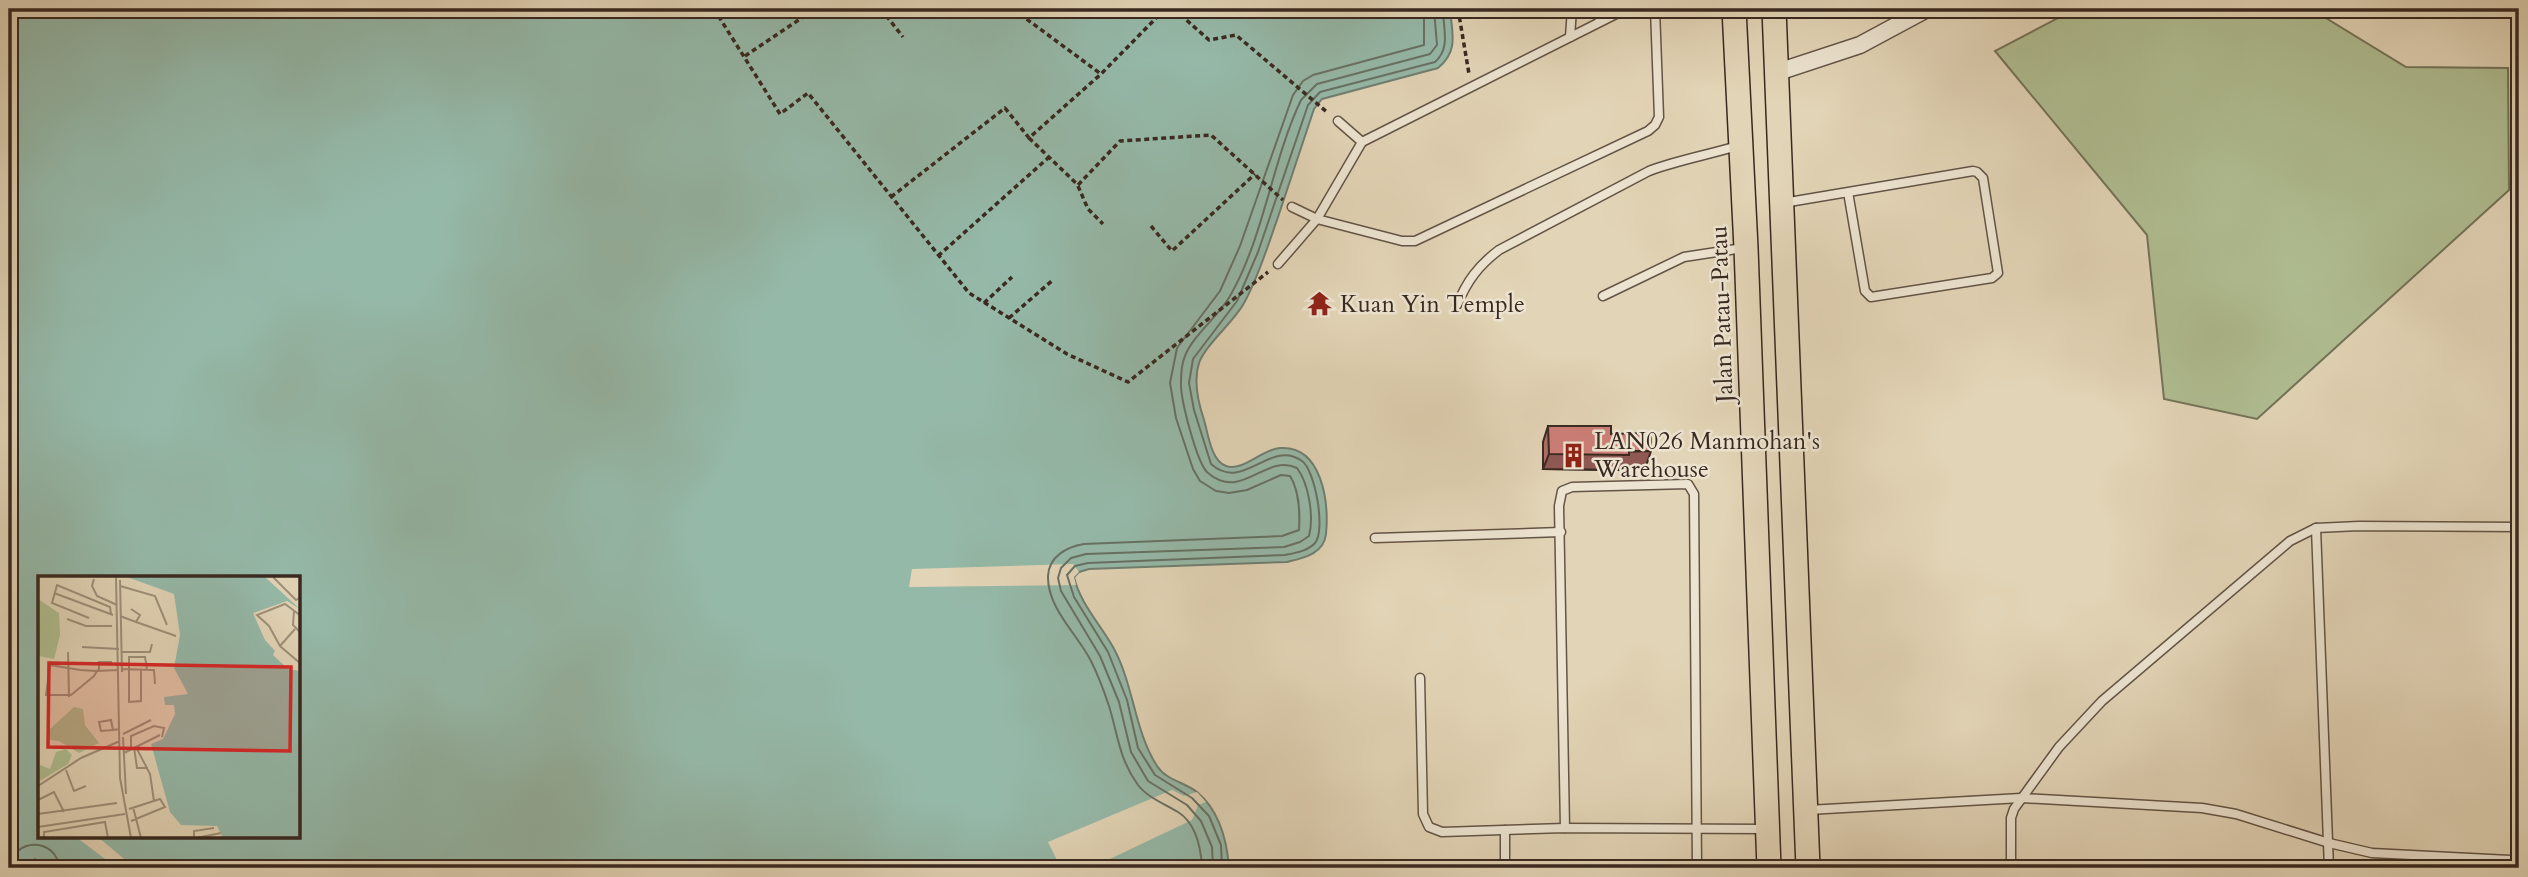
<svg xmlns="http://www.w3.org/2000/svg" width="2528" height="877" viewBox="0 0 2528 877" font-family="Cardo,serif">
  <rect width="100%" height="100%" fill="#e2d4b6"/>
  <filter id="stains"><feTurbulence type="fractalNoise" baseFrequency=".00286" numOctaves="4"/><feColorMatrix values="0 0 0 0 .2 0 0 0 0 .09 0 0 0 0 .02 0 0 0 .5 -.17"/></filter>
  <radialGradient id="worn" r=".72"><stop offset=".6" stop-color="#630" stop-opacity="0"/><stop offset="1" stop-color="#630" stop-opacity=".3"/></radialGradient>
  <polygon fill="#afbd91" stroke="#747358" stroke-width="2" points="2075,9 2311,9 2406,67 2508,68 2509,190 2257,419 2164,399 2147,235 1995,51"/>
  <path fill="#95b9a9" stroke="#707f72" stroke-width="2" fill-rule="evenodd" d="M9,9H1450C1452,33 1459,51 1438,68L1322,99L1314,109C1302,146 1289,183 1277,220C1267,248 1258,278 1244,303C1234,322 1205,345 1199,363C1193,381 1198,402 1204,420C1208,433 1211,461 1226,466C1243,472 1262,449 1280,448C1322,445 1329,502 1326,534C1324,554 1303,558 1287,562L1089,569L1079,572L1074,577C1080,603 1100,624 1113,647C1134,685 1134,730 1157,766C1166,780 1184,782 1197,792C1220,811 1227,840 1229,868H46L35,859L23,868H9ZM40,578H299V837H40Z"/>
  <g fill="#e2d4b6">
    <polygon points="1073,564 1079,572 1074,577 1076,585 909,587 912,569"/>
    <polygon points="1172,790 1184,796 1197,792 1206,802 1198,805 1192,820 1091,868 1061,868 1048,842"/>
    <polygon points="76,837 98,837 135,868 117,868"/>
  </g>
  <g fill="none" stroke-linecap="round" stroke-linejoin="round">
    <g stroke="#677164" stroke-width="2">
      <path d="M10,868C12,837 57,837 59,868"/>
      <path d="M1202,868C1201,848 1197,824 1178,812C1165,804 1148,798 1138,785C1119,759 1118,735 1109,706C1104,691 1098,675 1091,661C1078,635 1047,608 1048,576C1049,556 1067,547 1084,544L1282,536L1299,530C1300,514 1299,490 1290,476L1281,475L1247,490L1229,493L1216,491L1200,481L1193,469L1176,418L1170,383L1177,348L1220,291L1240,246L1293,95L1303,81L1313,75L1424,45V9"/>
      <path d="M1213,868L1212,847L1201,821L1187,805L1148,781L1131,752L1119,702L1100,656L1061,591L1058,578L1061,568L1071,558L1086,554L1284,547L1300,542L1309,536C1314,517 1309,484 1297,468C1265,453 1242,502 1208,473C1197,464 1180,398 1181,382C1181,374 1182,363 1185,356C1193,335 1219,316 1230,296C1264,237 1272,161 1301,100L1317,84L1430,54L1437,45L1434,9"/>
      <path d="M1222,868L1221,845L1209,816L1192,798L1155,775L1138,748L1127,700L1108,652L1074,597L1067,575L1075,566L1088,563L1285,555C1295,553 1308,551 1315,543C1326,530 1315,470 1302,461C1270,438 1244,493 1211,464L1194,410L1189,383L1193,359L1237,301L1258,252L1308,105L1320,92L1435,62C1451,48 1443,28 1443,9"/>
    </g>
    <defs>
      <g id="service">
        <polyline points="1589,9 1603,20"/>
        <polyline points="1570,37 1572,9"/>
        <polyline points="1338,121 1362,142 1317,219 1402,241 1415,241 1648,131 1655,125 1659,117 1655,9"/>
        <polyline points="1362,142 1626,9"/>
        <polyline points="1783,203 1973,171 1977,172 1983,178 1998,273 1992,278 1871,297 1865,291 1848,192"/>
        <polyline points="1278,264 1317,219 1292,207"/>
        <polyline points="1603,296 1684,257 1743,248"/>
        <path d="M1457,305C1467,281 1478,266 1499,250L1649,171C1678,160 1708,155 1737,146"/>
        <polyline points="2316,528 2329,868"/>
        <polyline points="1375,538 1561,532"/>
        <polyline points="1420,678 1423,814 1429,827 1442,832 1565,828 1765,829"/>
        <polyline points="1808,810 2021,798 2202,808 2236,814 2329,843 2372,853 2510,860 2519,858"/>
        <polyline points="1565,828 1559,506 1562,491 1572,487 1688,484 1694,494 1697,868"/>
        <polyline points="1505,830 1505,868"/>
        <polyline points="2011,868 2011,818 2014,809 2059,747 2102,701 2290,541 2316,528 2359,526 2519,527"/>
      </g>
      <polyline id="minor" points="1775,73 1860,45 1927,9"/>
      <g id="primary">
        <polyline points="1734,9 1746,248 1769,868"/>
        <polyline points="1774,9 1808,868"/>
      </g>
    </defs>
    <use href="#service" stroke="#635446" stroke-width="11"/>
    <use href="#minor" stroke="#635446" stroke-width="19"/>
    <use href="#primary" stroke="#392920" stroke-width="26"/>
    <g stroke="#392920" stroke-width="3.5" stroke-dasharray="5 3.5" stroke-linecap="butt">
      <polyline points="714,9 780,114 808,93 969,293 1067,354 1128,382 1268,272"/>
      <polyline points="881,9 903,37"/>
      <polyline points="1013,9 1101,74"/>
      <polyline points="1174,9 1209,40 1236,35 1328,113"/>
      <polyline points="1458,9 1469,74"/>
      <polyline points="745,56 815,9"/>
      <polyline points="1029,138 1078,185 1120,141 1211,135 1283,200"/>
      <polyline points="1078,186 1088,209 1103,224"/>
      <polyline points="891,197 1005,108 1029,138 1101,74 1165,9"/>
      <polyline points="1151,226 1172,251 1255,174"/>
      <polyline points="938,256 1048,158"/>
      <polyline points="984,303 1012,277"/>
      <polyline points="1009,318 1054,279"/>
    </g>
    <use href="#service" stroke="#ece3d0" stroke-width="8"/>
    <use href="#minor" stroke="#ece3d0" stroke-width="16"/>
    <use href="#primary" stroke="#e2d4b6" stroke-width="23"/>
  </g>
  <polygon fill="#af6c66" stroke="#392920" stroke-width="2" points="1548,426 1646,466 1624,467 1623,470 1543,469 1543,442"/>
  <polygon fill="#8f5853" stroke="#392920" stroke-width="2" points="1651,451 1646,466 1624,467 1623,470 1543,469 1549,454"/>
  <polygon fill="#cc7e77" stroke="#392920" stroke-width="2" points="1548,426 1611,426 1611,434 1651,433 1651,451 1629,451 1629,455 1549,454"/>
  <defs>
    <symbol id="temple-bare" viewBox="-9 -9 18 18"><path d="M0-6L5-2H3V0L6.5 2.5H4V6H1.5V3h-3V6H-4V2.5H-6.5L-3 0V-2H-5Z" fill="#8f2418" stroke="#ece3d0" stroke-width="2.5" paint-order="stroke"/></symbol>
    <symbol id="building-bare" viewBox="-9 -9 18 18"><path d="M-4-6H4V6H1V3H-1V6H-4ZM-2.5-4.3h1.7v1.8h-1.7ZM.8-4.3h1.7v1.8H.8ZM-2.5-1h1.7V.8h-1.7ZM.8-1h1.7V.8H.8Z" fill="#8f2418" stroke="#ece3d0" stroke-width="2.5" paint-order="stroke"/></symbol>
  </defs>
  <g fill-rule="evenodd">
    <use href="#temple-bare" x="1302" y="286" width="35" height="35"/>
    <use href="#building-bare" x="1556" y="438" width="35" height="35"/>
  </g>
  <g text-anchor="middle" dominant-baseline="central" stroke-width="5" stroke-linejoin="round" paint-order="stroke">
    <g font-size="24" fill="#392920" stroke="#ece3d0" text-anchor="start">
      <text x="1340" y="304">Kuan Yin Temple</text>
      <text x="1594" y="441">LAN026 Manmohan's<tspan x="1594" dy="28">Warehouse</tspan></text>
    </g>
    <g font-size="24" fill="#392920" stroke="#ece3d0">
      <text transform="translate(1722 314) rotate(-92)">Jalan Patau-Patau</text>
    </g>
  </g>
  <g transform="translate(38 576)">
    <rect width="262" height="262" fill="#e2d4b6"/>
    <path d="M0,23L21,37L22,59L16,83L0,80ZM36,131L45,133L47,149L61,167L41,177L21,165L12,164V153ZM28,173L34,179L30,188L0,206L2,189L12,193L18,176Z" fill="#afbd91"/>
    <path d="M89,1H227L262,33L249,25L215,37L227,64L237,75L235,79L250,93L262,95V262H185L179,250L143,249L132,236L113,168L125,163L137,138L136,129H127L126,121L150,118L136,92L142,59L136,18Z" fill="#95b9a9"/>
    <path fill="none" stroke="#9e907a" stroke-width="2" d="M78,1L82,202L93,262M235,1L258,24L263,21M56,3L54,10L59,20L79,29M82,4L84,96M82,10L117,20L129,49M16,17L75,39M256,35L255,49L263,57M82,40L98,46L102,39L93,33M263,40L247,28L219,39L231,50L242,70L263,88M51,42L14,27L19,9L72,31L73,38M29,43L48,50H74M98,46L138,60M242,70L257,53M44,71L81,73M30,76L31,121M84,76H112L114,68M74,86H61V93L59,95L56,100L33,119H8L12,89L42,94L59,95L80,94M84,93L116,94L117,108M103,93V125L91,126V81H107L109,93M75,154L73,144L61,146L63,155L75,154L82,153M85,158L113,144M85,161L88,218M96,171L99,192H110M98,171L112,198L116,225M93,173V160L116,150L126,152L124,161M86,177L122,159M28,194L36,215L48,210M0,210L43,182L82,165M0,224L16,216L26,236M95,231L103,262M91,233L122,223L127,231L93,245M0,238L79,227M0,251L87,238M6,262V256L67,246L70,262M156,262V255L176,252M158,262L183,257"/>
    <path fill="#d62828" fill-opacity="0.15" stroke="#d62828" stroke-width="3.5" d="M11,87L253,91L252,175L10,171Z"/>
    <rect width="262" height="262" fill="none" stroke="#392920" stroke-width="3.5"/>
  </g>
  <rect width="2528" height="877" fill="none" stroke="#e2d4b6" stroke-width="35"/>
  <rect x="10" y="10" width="2507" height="856" fill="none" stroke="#392920" stroke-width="3.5"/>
  <rect x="18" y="18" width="2493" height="842" fill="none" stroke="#392920" stroke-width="2"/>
  <rect width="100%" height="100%" filter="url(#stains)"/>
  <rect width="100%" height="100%" fill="url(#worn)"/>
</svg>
